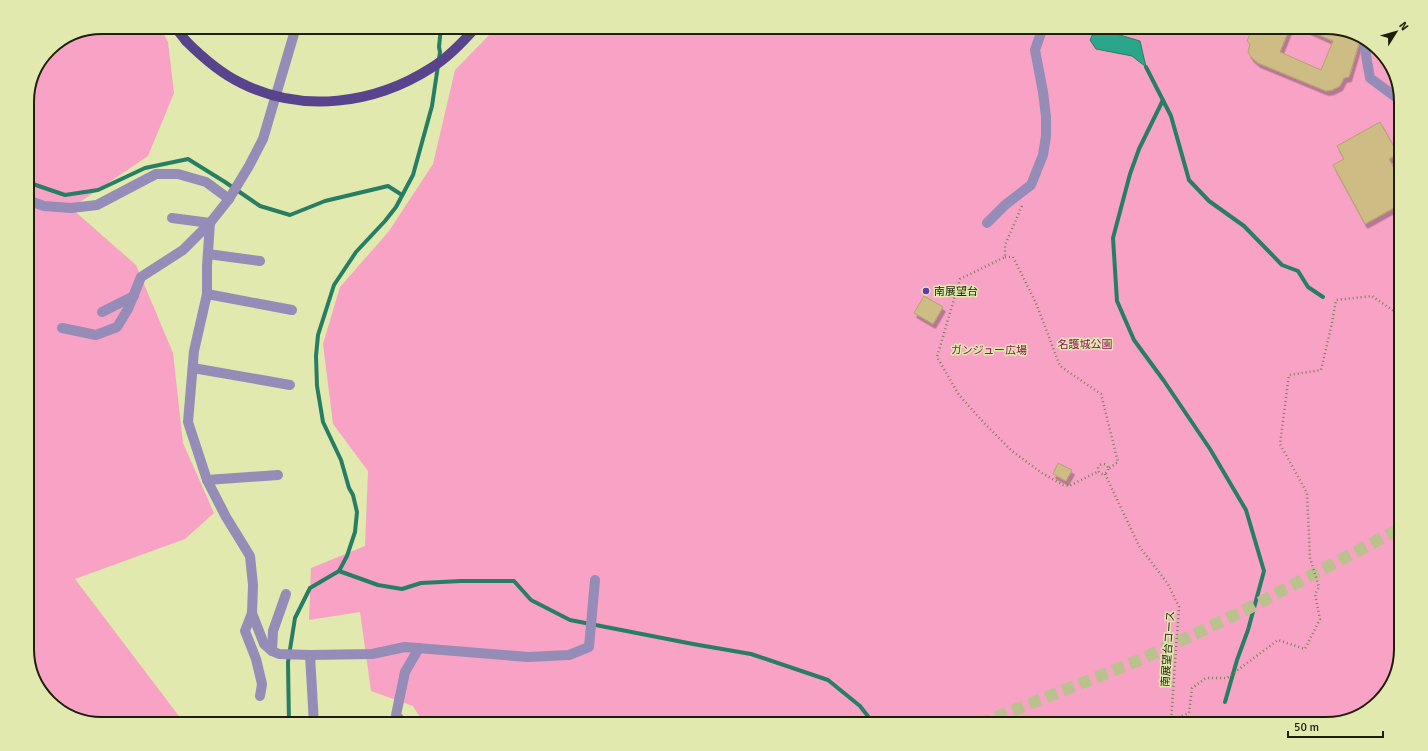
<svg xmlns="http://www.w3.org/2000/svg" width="1428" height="751" viewBox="0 0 1428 751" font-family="Signika,'Noto Sans JP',sans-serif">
  <defs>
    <filter id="shadow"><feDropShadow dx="2.5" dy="4.5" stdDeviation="0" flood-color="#0004"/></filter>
  </defs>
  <rect width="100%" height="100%" fill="#e1e9af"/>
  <g fill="#f8a3c5">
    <polygon points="102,27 160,27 168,42 174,93 148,156 71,208 136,265 173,353 183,443 214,513 185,539 75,579 185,724 102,724 69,716 40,690 27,654 27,98 49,49 74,33"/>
    <polygon points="497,27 1326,27 1359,35 1388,61 1401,98 1401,649 1393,682 1364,714 1326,724 424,724 413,706 371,691 360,612 309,620 311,568 365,546 368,471 333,424 323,344 340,287 389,231 433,164 455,70"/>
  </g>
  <polygon fill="#2ba68b" stroke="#277e64" points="1096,27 1118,27 1113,33 1140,41 1146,67 1132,56 1096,49 1090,40"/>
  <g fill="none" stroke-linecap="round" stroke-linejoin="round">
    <g stroke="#277e64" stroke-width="4">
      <polyline points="1146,67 1171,116 1189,180 1209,201 1244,226 1282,265 1298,271 1308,287 1323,297"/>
      <polyline points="1163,100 1139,149 1130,174 1113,238 1117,301 1134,340 1164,381 1210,449 1246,510 1264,571 1248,630 1237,660 1225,702"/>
      <polyline points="27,182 65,195 98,190 145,168 188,159 225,182 260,206 290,215 325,201 388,186 402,195"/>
      <polyline points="339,571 378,585 402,589 421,583 461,581 514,581 531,600 570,620 693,644 751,654 828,680 860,706 874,724"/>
      <polyline points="289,724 288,662 295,618 310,588 339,571 347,556 355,532 357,512 353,495 349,488 341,460 323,422 317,386 316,356 318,335 334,285 356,252 385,221 396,207 413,175 432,106 440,52 439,47 441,27"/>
    </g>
  </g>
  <g fill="#cdbd84" stroke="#b2a36b" filter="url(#shadow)">
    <polygon points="1253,27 1290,27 1280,52 1321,70 1333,41 1301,27 1326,27 1358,34 1361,37 1349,77 1344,78 1340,86 1332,90 1326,91 1258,63 1252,58 1248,52 1250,44 1247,41"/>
    <polygon points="1380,122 1398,154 1389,159 1401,181 1401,204 1365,224 1333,165 1344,159 1337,146"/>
    <polygon points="924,296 943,307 933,324 914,313"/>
    <polygon points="1058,463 1072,470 1066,481 1053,474"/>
  </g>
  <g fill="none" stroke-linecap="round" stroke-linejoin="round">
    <polyline stroke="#bac18e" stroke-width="12" stroke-dasharray="12 6" stroke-linecap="butt" points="979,724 1137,661 1195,634 1251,607 1401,528"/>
    <g stroke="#7a7f58" stroke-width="2.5" stroke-dasharray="1 3" stroke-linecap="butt">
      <polyline points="1022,206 1005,245 1005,257 960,279 937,357 959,395 985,424 1012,451 1042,473 1063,485 1069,486 1099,471"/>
      <polyline points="1005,257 1013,257 1036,303 1060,366 1101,394 1118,462 1108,469"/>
      <circle cx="1103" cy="469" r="5"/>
      <polyline points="1105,474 1139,546 1168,584 1179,607 1171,721 1169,724"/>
      <polyline points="1171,721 1189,713 1192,688 1206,678 1227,678 1278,640 1305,649 1320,619 1315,594 1319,587 1310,558 1307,493 1280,444 1289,375 1321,370 1332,323 1336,300 1372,296 1401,316"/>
    </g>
    <g stroke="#958cb7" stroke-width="10">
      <polyline points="296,27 263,139 249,166 229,199 210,223 207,266 207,294 194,351 188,422 207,480 226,517 250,556 253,585 252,613 264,644 272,651 279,654 310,655 372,654 405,647 528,657 569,655 589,647 595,580"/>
      <polyline points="1366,41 1365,49 1370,78 1401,101"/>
      <polyline points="27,200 44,206 71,208 97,205 156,174 178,174 206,182 229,199"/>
      <polyline points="172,218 210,223"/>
      <polyline points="987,223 1005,205 1031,185 1043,155 1046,136 1046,117 1043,92 1035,50 1043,27"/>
      <polyline points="208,254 260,261"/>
      <polyline points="207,294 292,310"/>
      <polyline points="102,312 134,296"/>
      <polyline points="62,328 96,335 117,327 128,309 141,277 183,250 210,223"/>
      <polyline points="193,368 290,385"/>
      <polyline points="207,480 278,475"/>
      <polyline points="252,613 245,631 256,659 262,684 260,696"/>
      <polyline points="272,651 273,631 286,594"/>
      <polyline points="310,655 314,724"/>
      <polyline points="404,724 396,715 405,672 419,648"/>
    </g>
    <polyline stroke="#58438d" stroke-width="10" points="175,27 186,41"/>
    <path stroke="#58438d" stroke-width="10" d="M186,41C202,57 220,73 241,83C302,114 375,104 431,68C449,57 463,42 476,27"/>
  </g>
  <circle fill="#6238b0" stroke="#e1e9af" stroke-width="1.5" cx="926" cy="291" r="4"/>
  <g text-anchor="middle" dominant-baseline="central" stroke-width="3" stroke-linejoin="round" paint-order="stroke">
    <g font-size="11" fill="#1d1f09" stroke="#e1e9af" text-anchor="start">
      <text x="934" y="291">南展望台</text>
    </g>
    <g font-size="11" fill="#931259" stroke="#e1e9af">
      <text x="1085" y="344">名護城公園</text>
      <text x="989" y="350">ガンジュー広場</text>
    </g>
    <g font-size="11" fill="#1d1f09" stroke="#e1e9af">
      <text transform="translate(1168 649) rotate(-86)">南展望台コース</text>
    </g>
  </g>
  <path d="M0 0H1428V751H0ZM102 34H1326A68 68 0 0 1 1394 102V649A68 68 0 0 1 1326 717H102A68 68 0 0 1 34 649V102A68 68 0 0 1 102 34Z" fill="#e1e9af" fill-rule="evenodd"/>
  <path fill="none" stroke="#1d1f09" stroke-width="2" d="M102 34H1326A68 68 0 0 1 1394 102V649A68 68 0 0 1 1326 717H102A68 68 0 0 1 34 649V102A68 68 0 0 1 102 34Z"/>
  <g transform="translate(1396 32) rotate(53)" stroke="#e1e9af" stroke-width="3" paint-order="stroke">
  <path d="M0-3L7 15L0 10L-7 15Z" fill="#1d1f09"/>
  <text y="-6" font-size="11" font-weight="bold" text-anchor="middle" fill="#1d1f09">N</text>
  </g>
  <path d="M1288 731v6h95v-6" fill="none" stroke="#1d1f09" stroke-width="2"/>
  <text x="1294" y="731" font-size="12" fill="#1d1f09" stroke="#e1e9af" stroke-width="3" paint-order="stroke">50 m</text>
</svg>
